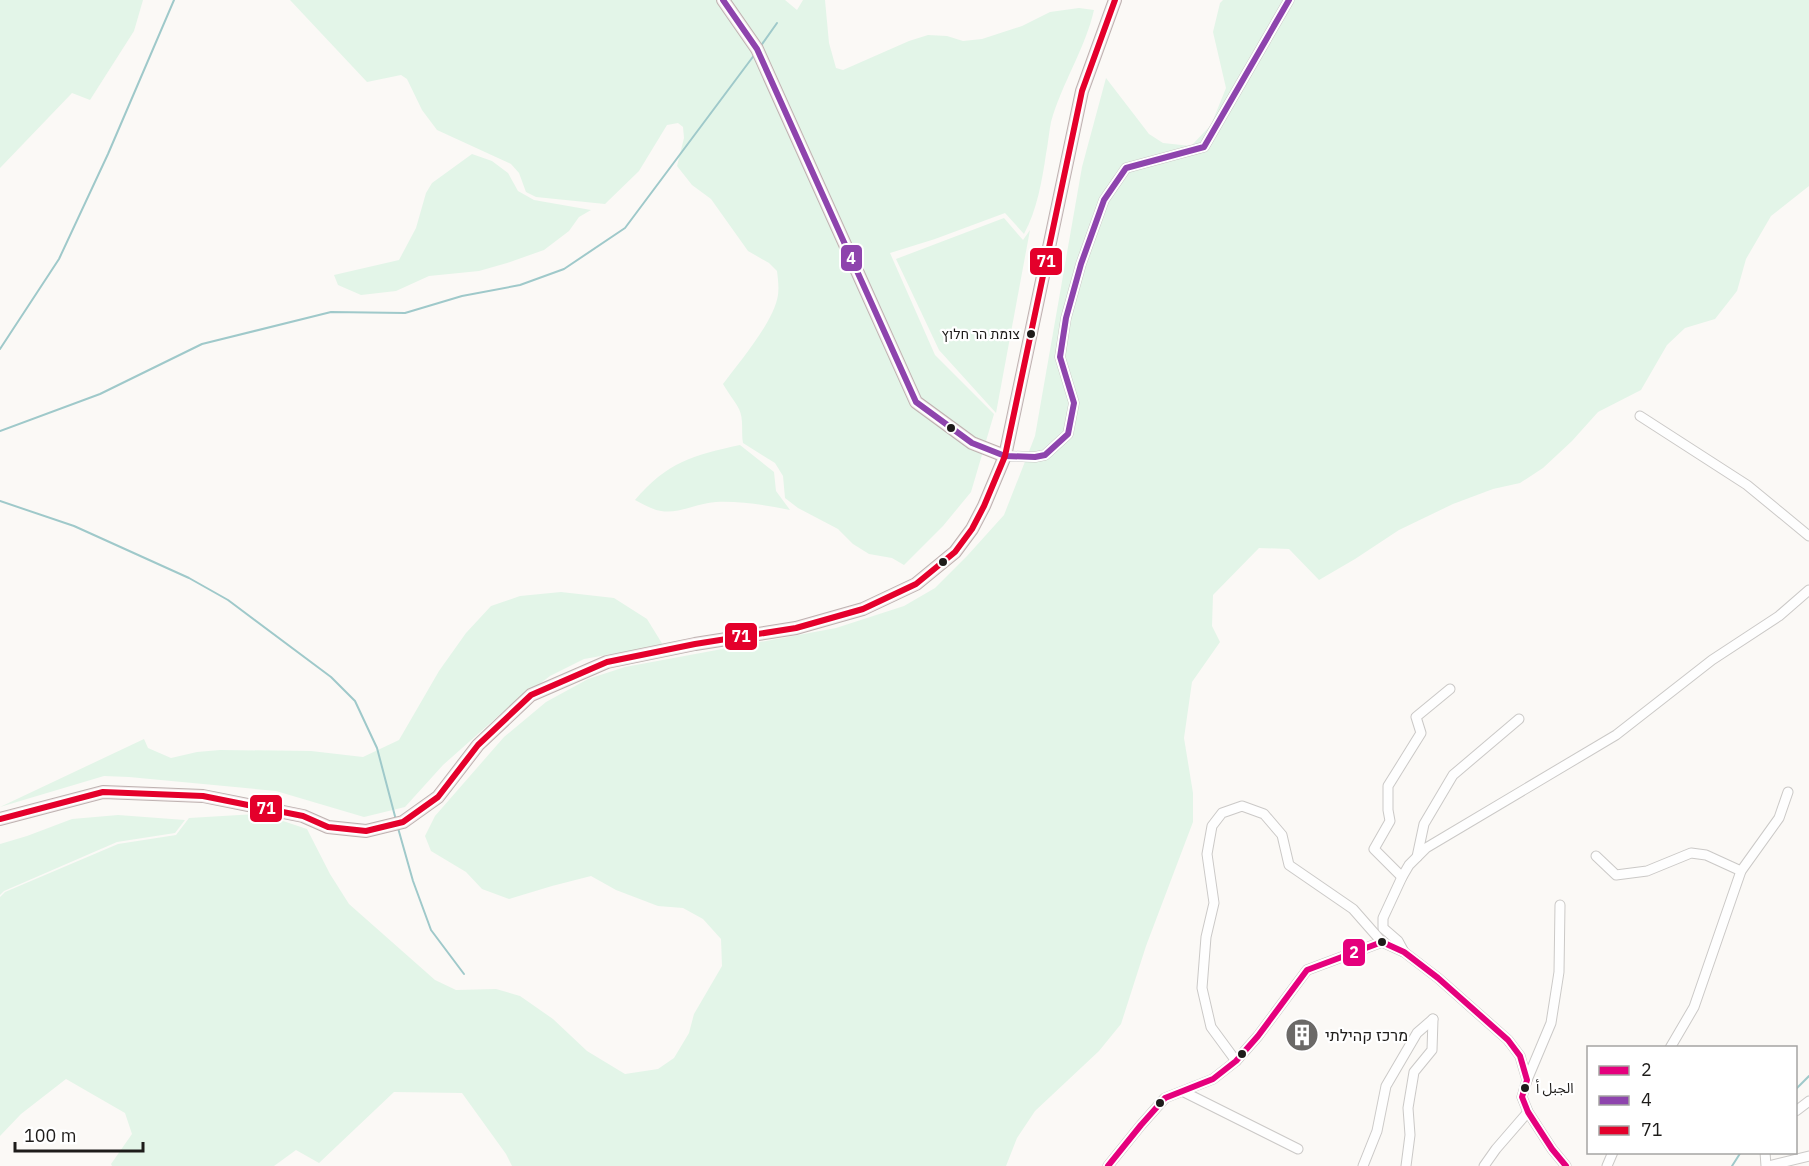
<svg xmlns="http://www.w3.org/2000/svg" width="1809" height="1166" viewBox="0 0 1809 1166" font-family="'IBM Plex Sans','Noto Sans Arabic',Heebo,sans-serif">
  <rect width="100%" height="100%" fill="#fbf9f6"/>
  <g fill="#e3f5e8">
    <polygon points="0,0 143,0 134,31 90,100 72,93 0,168"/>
    <path d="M290,0H785L797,10L803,0H825L829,43L836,68L843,70L909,41L928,35L947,36L963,41L982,39L1022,26L1050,12L1079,8L1094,10C1085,49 1062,83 1051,122C1049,132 1048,144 1046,154C1042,181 1037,210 1024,234L1005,213L935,239L890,253L935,355L994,414L971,492L943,526L904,565L892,558L869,554L853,544L838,529L798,508L785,498L783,476L775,463L743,443C741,432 744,419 739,409C735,401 728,393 723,384C739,362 774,322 778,295C779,287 778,279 777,271L769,263L748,251L711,199L692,185L677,166L684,138L683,127L678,123L667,125L639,171L605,204L536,197L526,192L519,173L511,164L437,130L422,110L407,79L401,75L367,82Z"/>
    <polygon points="1223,0 1809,0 1809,186 1771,216 1746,259 1737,291 1715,319 1685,328 1667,345 1641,390 1598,412 1572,441 1543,468 1520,483 1493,489 1453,504 1399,530 1355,559 1319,580 1289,549 1259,548 1213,595 1212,626 1220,642 1192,682 1184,738 1193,793 1193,822 1146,946 1121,1024 1099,1051 1035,1111 1017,1138 1006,1166 512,1166 506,1154 462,1093 394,1092 319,1163 296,1150 274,1166 112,1166 111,1164 132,1134 125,1113 66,1079 21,1114 0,1136 0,897 5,892 118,844 176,835 189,818 256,814 274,818 307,829 330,874 349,904 435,980 456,990 496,989 520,996 553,1019 587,1051 625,1074 658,1069 674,1058 689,1033 694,1014 722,966 721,939 703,919 683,908 658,906 616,890 591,876 552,886 509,899 482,889 466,872 431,851 425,836 435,816 504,737 546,702 588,679 625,667 836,628 904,606 935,588 967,556 1004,515 1035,436 1082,167 1106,78 1149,134 1163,143 1191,146 1211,125 1226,88 1213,32 1220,3"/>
    <polygon points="472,154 492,161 508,173 518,191 534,200 591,210 579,217 569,231 544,250 507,263 479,271 429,276 396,291 361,295 338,285 334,275 399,260 416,228 426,193 432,183"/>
    <polygon points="1004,218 1023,240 1030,230 996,413 939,350 896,259"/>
    <path d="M740,445L774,472L776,491L790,510C765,505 741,501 716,502C697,503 680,514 661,511C653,510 643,504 635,500C667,462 694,455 740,445Z"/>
    <polygon points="561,592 614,598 647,619 663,645 584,659 550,676 505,710 443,765 405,807 364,817 276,791 129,777 104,776 0,807 144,739 148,748 171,758 197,752 220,750 311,751 363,757 399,740 439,671 466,633 491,606 520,596"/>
    <polygon points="118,815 185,820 175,833 117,842 4,891 0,895 0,844 27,836 72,819"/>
  </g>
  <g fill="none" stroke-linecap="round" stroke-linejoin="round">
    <g stroke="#9fc9ca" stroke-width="2">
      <polyline points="760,47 777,23"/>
      <polyline points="0,349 59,259 108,154 174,0"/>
      <polyline points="0,431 100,394 202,344 331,312 405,313 462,296 520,285 564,269 625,228 755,54"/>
      <polyline points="0,501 74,526 189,578 228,600 331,677 355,701 377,748 396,820"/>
      <polyline points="398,828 413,881 431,930 464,974"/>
      <polyline points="1796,1089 1809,1076"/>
      <polyline points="1732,1166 1741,1152"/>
    </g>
    <defs>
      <g id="minor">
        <polyline points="1640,416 1747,485 1809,536"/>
        <polyline points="1005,456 1035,457 1045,455 1068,434 1074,403 1060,357 1066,318 1081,264 1104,200 1126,168 1204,147 1289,0"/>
        <polyline points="1596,856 1616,875 1647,871 1691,853 1706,855 1741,871"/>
        <polyline points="1417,857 1424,824 1453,775 1519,719"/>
        <polyline points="1402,877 1374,849 1390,821 1388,810 1388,786 1421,733 1416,717 1450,689"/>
        <polyline points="1404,952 1398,941 1383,928 1383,918 1402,877 1409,865 1426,848 1616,735 1712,660 1779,616 1809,590"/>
        <polyline points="1670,1048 1694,1007 1741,871 1779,818 1788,792"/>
        <polyline points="1236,1061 1211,1027 1202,988 1206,937 1214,903 1207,854 1212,826 1222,813 1242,806 1264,814 1282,835 1289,865 1353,909 1382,942"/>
        <polyline points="1527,1080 1551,1023 1559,972 1560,905"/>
        <polyline points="1184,1092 1298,1149"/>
        <polyline points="1796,1111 1809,1101"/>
        <polyline points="1765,1152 1766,1166"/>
        <polyline points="1108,1166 1141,1125 1165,1098 1213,1079 1236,1061 1258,1036 1307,970 1382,942 1404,952 1438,978 1508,1040 1520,1056 1527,1080 1522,1097 1528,1112 1552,1149 1566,1166"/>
        <polyline points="1363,1166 1377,1131 1386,1086 1417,1033 1433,1019"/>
        <polyline points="1406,1166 1410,1135 1408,1108 1414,1072 1432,1050 1433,1019"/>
        <polyline points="1484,1166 1496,1149 1528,1112"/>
        <polyline points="1607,1166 1613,1152"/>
        <polyline points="1768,1166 1809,1156"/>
      </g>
      <g id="major">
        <polyline points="723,0 757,49 916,402 972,443 1005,456"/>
        <polyline points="0,819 103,792 203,796 303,816 328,827 366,831 403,822 438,797 478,745 531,695 607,662 695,644 796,628 863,609 916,584 955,552 972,529 984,506 1005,456 1082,91 1115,0"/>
      </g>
    </defs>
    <use href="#minor" stroke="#cbc9c7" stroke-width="11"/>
    <use href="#major" stroke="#bfb2b1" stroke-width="14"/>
    <use href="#minor" stroke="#fefefe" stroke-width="9"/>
    <use href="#major" stroke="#f3ecec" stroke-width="12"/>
    <defs>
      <polyline id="bus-1" points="1108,1166 1141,1125 1165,1098 1213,1079 1236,1061 1258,1036 1307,970 1382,942 1404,952 1438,978 1508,1040 1520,1056 1527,1080 1522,1097 1528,1112 1552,1149 1566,1166"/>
      <polyline id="bus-2" points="723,0 757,49 916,402 972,443 1005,456 1035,457 1045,455 1068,434 1074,403 1060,357 1066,318 1081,264 1104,200 1126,168 1204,147 1289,0"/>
      <polyline id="bus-3" points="0,819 103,792 203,796 303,816 328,827 366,831 403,822 438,797 478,745 531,695 607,662 695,644 796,628 863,609 916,584 955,552 972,529 984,506 1005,456 1082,91 1115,0"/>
    </defs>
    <use href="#bus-1" stroke="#fff" stroke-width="10"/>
    <use href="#bus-2" stroke="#fff" stroke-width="10"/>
    <use href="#bus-3" stroke="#fff" stroke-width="10"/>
    <use href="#bus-1" stroke="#e5007d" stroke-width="6"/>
    <use href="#bus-2" stroke="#8e44ad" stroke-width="6"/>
    <use href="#bus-3" stroke="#e4002b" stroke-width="6"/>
  </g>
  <defs>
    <symbol id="building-disc" viewBox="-11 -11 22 22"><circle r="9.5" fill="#6b6967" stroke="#fff"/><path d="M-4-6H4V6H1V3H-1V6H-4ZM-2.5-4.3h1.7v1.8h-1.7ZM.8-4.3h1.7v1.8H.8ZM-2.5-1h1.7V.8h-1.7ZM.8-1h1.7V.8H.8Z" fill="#fff"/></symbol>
  </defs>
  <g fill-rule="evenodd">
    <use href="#building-disc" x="1283" y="1016" width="38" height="38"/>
  </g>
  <g fill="#1e1c1a" stroke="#fff" stroke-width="2">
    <circle cx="1031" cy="334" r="5"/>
    <circle cx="951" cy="428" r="5"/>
    <circle cx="943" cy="562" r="5"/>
    <circle cx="1382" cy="942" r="5"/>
    <circle cx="1242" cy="1054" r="5"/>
    <circle cx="1525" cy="1088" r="5"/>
    <circle cx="1160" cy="1103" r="5"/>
  </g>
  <g text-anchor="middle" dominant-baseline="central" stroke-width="4.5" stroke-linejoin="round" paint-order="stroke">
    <g font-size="14" fill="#1e1c1a" stroke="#fff" text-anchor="end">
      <text x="1020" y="334">צומת הר חלוץ</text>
      <text x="1536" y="1088" text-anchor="start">الجبل أ</text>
    </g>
    <g font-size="16" fill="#1e1c1a" stroke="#fff" text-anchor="start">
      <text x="1325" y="1035">מרכז קהילתי</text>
    </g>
  </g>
  <g stroke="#fff" stroke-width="2">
    <rect x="840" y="244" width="23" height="28" rx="6" fill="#8e44ad"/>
    <rect x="1029" y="247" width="34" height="29" rx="6" fill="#e4002b"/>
    <rect x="724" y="622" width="34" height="29" rx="6" fill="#e4002b"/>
    <rect x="249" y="794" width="34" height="29" rx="6" fill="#e4002b"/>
    <rect x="1342" y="938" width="24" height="29" rx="6" fill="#e5007d"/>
  </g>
  <g font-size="16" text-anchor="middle" font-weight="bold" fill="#fff">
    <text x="851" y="264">4</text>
    <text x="1046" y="267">71</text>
    <text x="741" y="642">71</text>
    <text x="266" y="814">71</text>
    <text x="1354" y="958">2</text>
  </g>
  <rect x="1587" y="1046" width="210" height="108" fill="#ffffff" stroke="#a5a4a3" stroke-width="1.5"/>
  <rect x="1599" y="1066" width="30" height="9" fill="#e5007d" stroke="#a5a4a3" stroke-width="1.5"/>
  <text x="1641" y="1076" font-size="18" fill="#1e1c1a">2</text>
  <rect x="1599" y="1096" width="30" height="9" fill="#8e44ad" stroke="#a5a4a3" stroke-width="1.5"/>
  <text x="1641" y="1106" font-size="18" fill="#1e1c1a">4</text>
  <rect x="1599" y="1126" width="30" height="9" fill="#e4002b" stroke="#a5a4a3" stroke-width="1.5"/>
  <text x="1641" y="1136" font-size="18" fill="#1e1c1a">71</text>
  <path d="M15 1142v9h128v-9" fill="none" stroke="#1e1c1a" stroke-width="3"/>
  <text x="24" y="1142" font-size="18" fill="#1e1c1a" stroke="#ffffff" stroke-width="4.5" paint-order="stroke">100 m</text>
</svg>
